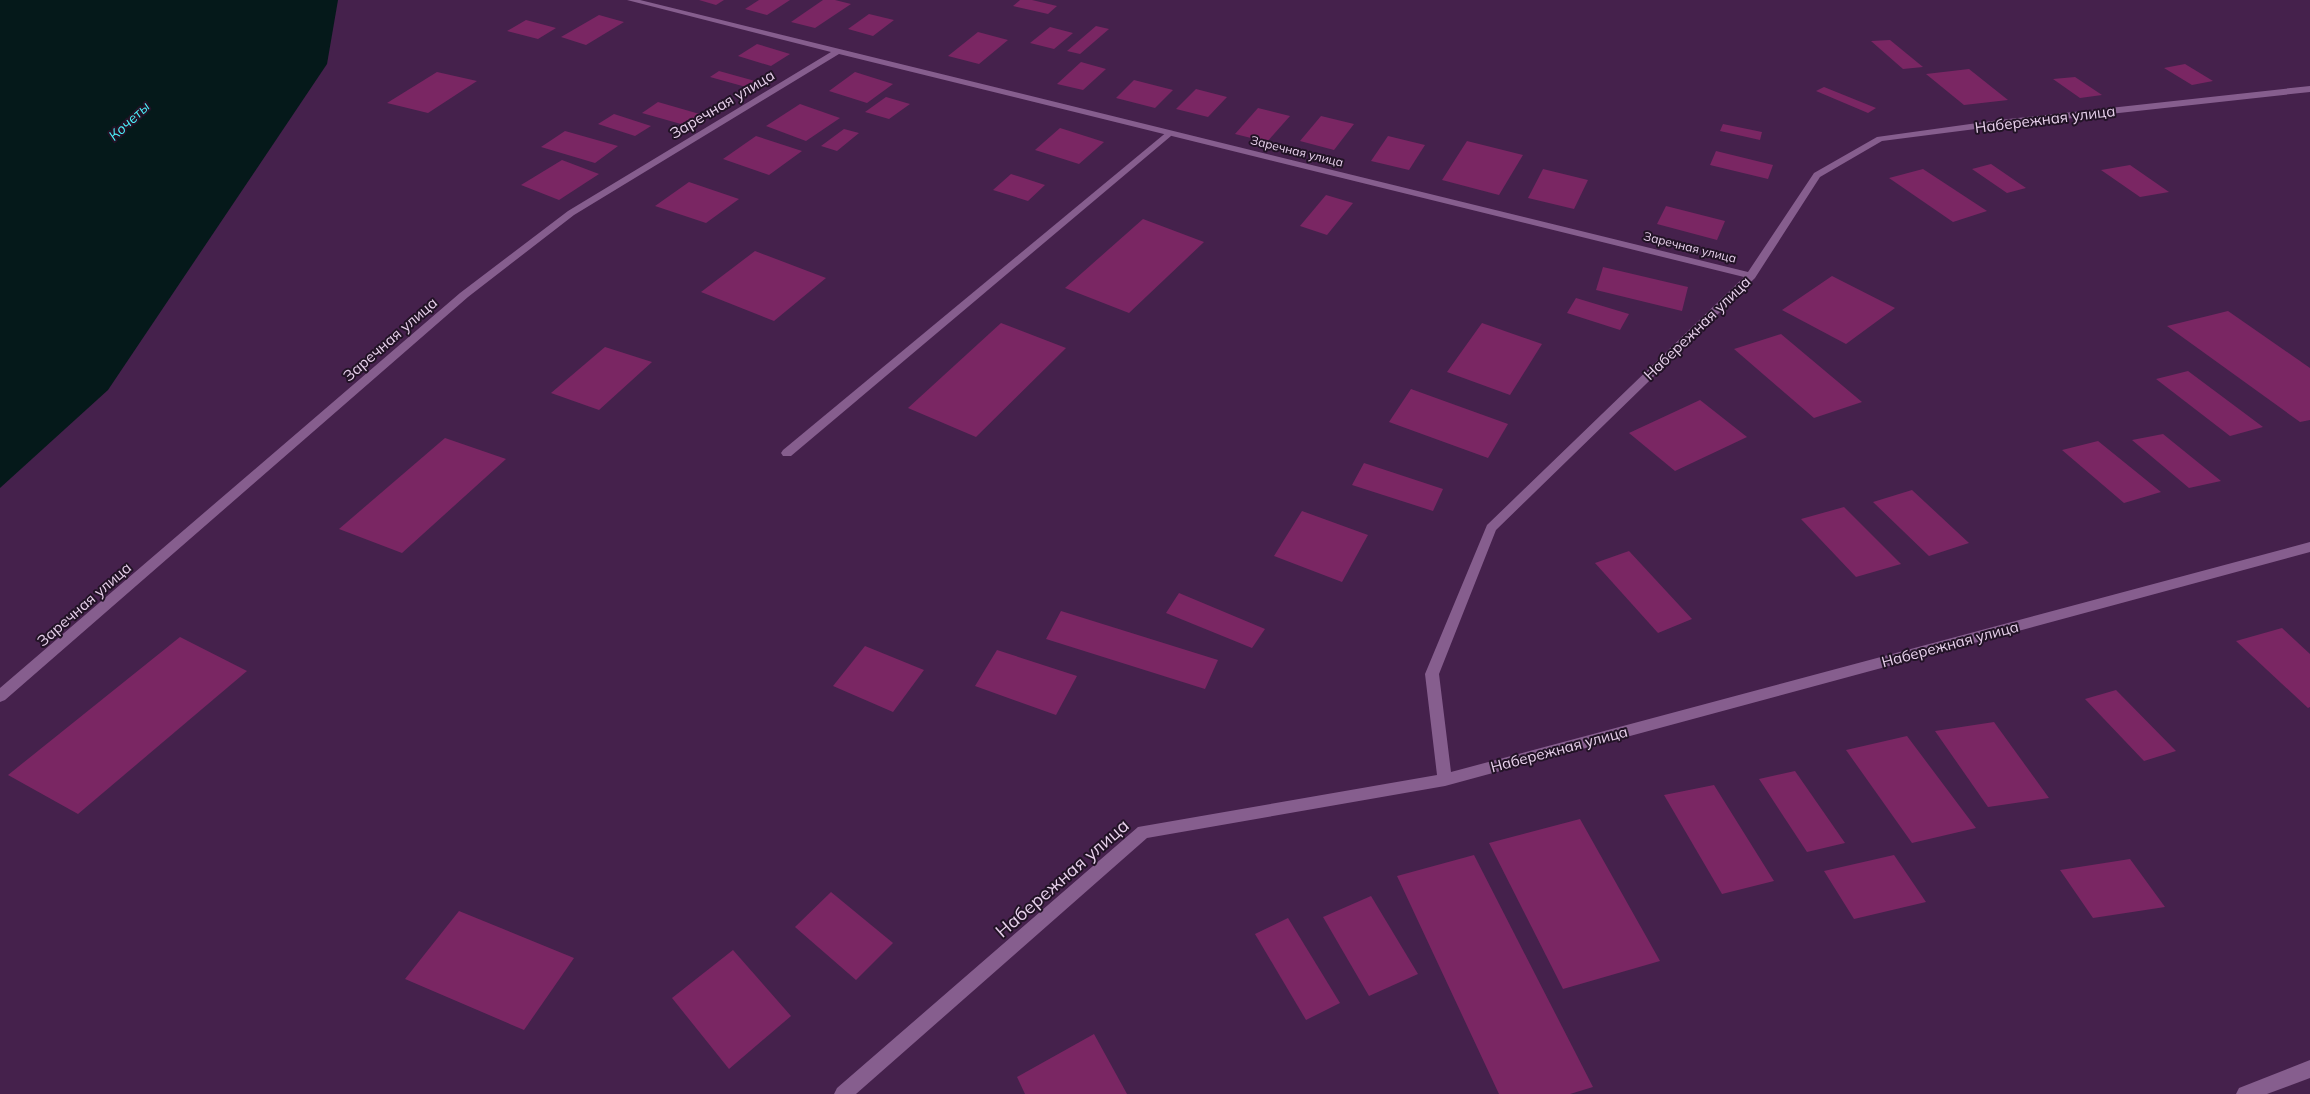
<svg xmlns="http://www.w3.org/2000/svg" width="2310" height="1094" viewBox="0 0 2310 1094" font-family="Mulish,sans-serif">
  <rect width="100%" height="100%" fill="#45214c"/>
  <polygon fill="#05191a" points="0,0 338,0 327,64 108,390 0,488"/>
  <g fill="#7a2663">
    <polygon points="699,0 724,0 716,5"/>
    <polygon points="759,0 790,0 767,15 745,9"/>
    <polygon points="823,0 835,0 851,4 815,28 791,22"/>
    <polygon points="1020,0 1032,0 1057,6 1048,14 1013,6"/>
    <polygon points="869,14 894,20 873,36 848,29"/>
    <polygon points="599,15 624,22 586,45 561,37"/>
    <polygon points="526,20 556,28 538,39 507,31"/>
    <polygon points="1096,26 1109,29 1080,54 1067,51"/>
    <polygon points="1050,27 1073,33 1054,49 1030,43"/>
    <polygon points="978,32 1008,40 979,64 948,56"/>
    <polygon points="1890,40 1923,67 1903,69 1871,41"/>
    <polygon points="757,44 790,54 771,66 738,56"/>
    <polygon points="1081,62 1106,69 1083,90 1057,84"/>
    <polygon points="2185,64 2213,81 2192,85 2164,68"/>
    <polygon points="1969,69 2008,100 1964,105 1926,74"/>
    <polygon points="719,71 755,81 746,87 710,77"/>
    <polygon points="437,72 477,81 428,113 387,103"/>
    <polygon points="855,72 893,84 867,103 829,91"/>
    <polygon points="2075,77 2102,95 2080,98 2053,79"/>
    <polygon points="1134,80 1173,90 1155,108 1116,98"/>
    <polygon points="1824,87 1876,108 1868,113 1816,91"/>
    <polygon points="1196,89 1227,97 1208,117 1176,109"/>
    <polygon points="886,97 910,104 889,119 865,112"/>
    <polygon points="658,102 703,115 688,126 642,113"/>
    <polygon points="800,104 840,118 806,141 766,126"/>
    <polygon points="1258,108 1290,116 1267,142 1235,134"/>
    <polygon points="614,114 651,126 635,136 598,124"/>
    <polygon points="1321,116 1354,124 1334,150 1300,141"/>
    <polygon points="1723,124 1762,132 1760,140 1720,131"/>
    <polygon points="1060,128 1104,142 1079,164 1035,150"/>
    <polygon points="844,129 859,133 837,151 821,146"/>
    <polygon points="565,131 618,146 595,163 541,147"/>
    <polygon points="756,136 802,151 769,175 723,159"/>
    <polygon points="1388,136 1425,145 1409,170 1371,161"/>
    <polygon points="1467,141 1523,155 1499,195 1442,180"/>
    <polygon points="1716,151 1773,165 1768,179 1710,165"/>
    <polygon points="562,160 599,174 559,200 521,185"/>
    <polygon points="1991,164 2026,188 2007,193 1972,169"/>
    <polygon points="2130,165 2169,192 2140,197 2101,170"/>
    <polygon points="1543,169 1588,180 1574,209 1528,198"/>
    <polygon points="1923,169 1987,211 1953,222 1889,178"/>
    <polygon points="1011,174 1045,185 1028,201 993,190"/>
    <polygon points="689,182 739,199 706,223 655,206"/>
    <polygon points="1326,195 1353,203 1327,235 1300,226"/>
    <polygon points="1666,206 1725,221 1717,240 1657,224"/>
    <polygon points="1143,219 1204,242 1129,313 1065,288"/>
    <polygon points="755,251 826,278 774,321 701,292"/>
    <polygon points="1603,267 1688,287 1682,311 1596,290"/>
    <polygon points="1832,276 1895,308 1846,344 1782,310"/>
    <polygon points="1576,298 1629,314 1620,330 1567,313"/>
    <polygon points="2228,311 2310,368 2310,420 2300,422 2167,326"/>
    <polygon points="1001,323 1066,348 976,437 908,408"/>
    <polygon points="1482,323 1542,344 1510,395 1447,372"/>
    <polygon points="1781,334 1862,402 1814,418 1734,349"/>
    <polygon points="605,347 652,362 599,410 551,393"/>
    <polygon points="2188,371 2263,427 2230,436 2156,379"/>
    <polygon points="1411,389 1508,424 1488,458 1389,422"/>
    <polygon points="1700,400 1747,437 1675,471 1629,433"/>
    <polygon points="2163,434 2221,481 2189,488 2132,440"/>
    <polygon points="445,438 506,459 402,553 339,529"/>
    <polygon points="2098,441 2161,492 2124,503 2062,450"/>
    <polygon points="1364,463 1443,489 1433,511 1352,485"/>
    <polygon points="1912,490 1969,543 1929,556 1873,502"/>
    <polygon points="1844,507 1901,564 1856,577 1801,519"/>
    <polygon points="1302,511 1368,535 1342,582 1274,556"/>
    <polygon points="1629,551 1692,619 1658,633 1595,563"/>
    <polygon points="1179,593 1265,629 1252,648 1166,613"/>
    <polygon points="1061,611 1218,660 1205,689 1046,639"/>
    <polygon points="2282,628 2310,654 2310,707 2308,708 2236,641"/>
    <polygon points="180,637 247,671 78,814 8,775"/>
    <polygon points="865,646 924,670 893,712 833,686"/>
    <polygon points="997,650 1077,676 1056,715 975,686"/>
    <polygon points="2116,690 2176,751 2144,761 2085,699"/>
    <polygon points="1994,722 2049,798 1988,807 1935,731"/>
    <polygon points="1907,736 1976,828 1912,843 1846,750"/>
    <polygon points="1795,771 1845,843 1807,852 1759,779"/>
    <polygon points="1714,785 1774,881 1722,894 1664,795"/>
    <polygon points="1580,819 1660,961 1563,989 1489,843"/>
    <polygon points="1474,855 1593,1087 1570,1094 1499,1094 1397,876"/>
    <polygon points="1894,855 1926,902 1854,919 1824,871"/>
    <polygon points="2130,859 2165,907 2093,918 2060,870"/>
    <polygon points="831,892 893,943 856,980 795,927"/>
    <polygon points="1371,896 1418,974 1369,996 1323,917"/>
    <polygon points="459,911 574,958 524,1030 405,979"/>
    <polygon points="1288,918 1340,1003 1306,1020 1255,934"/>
    <polygon points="733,950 791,1016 729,1069 672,998"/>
    <polygon points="1094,1034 1127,1094 1025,1094 1017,1077"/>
  </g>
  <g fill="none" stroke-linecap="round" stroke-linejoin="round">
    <polygon fill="#865e8e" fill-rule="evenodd" points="1168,131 1172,134 1171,136 791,456 783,456 781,453 783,450"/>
    <g fill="#865e8e" fill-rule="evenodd">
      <polygon points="627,0 640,0 1748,272 1814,173 1877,137 1999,120 2310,86 2310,92 1999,126 1882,141 1820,177 1755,278 1496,530 1439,674 1451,772 2310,542 2310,552 1445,786 1147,838 856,1094 834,1094 837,1088 1138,827 1437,775 1425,674 1487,525 1744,277 839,54 574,215 468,297 5,700 0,702 0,688 460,293 568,211 831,52"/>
      <polygon points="2310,1060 2310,1078 2267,1094 2236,1094 2239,1088"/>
    </g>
  </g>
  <g text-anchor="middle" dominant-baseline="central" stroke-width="4" stroke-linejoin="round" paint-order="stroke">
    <g font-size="12" fill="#e8d1ec" stroke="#221326">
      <text transform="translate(1297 151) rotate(14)">Заречная улица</text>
      <text transform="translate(1690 247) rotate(14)">Заречная улица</text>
    </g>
    <g font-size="14" font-style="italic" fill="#4bf1fb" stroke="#221326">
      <text transform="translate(129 121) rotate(-43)">Кочеты</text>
    </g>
    <g font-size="15" fill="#e8d1ec" stroke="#221326">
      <text transform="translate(722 104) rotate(-31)">Заречная улица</text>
      <text transform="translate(2045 119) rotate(-7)">Набережная улица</text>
      <text transform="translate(1697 328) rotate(-44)">Набережная улица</text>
      <text transform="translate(390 339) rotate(-41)">Заречная улица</text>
      <text transform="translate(84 604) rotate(-41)">Заречная улица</text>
      <text transform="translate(1950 644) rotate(-15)">Набережная улица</text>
      <text transform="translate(1559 749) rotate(-15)">Набережная улица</text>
    </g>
    <g font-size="18" fill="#e8d1ec" stroke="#221326">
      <text transform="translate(1062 878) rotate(-41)">Набережная улица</text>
    </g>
  </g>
</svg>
